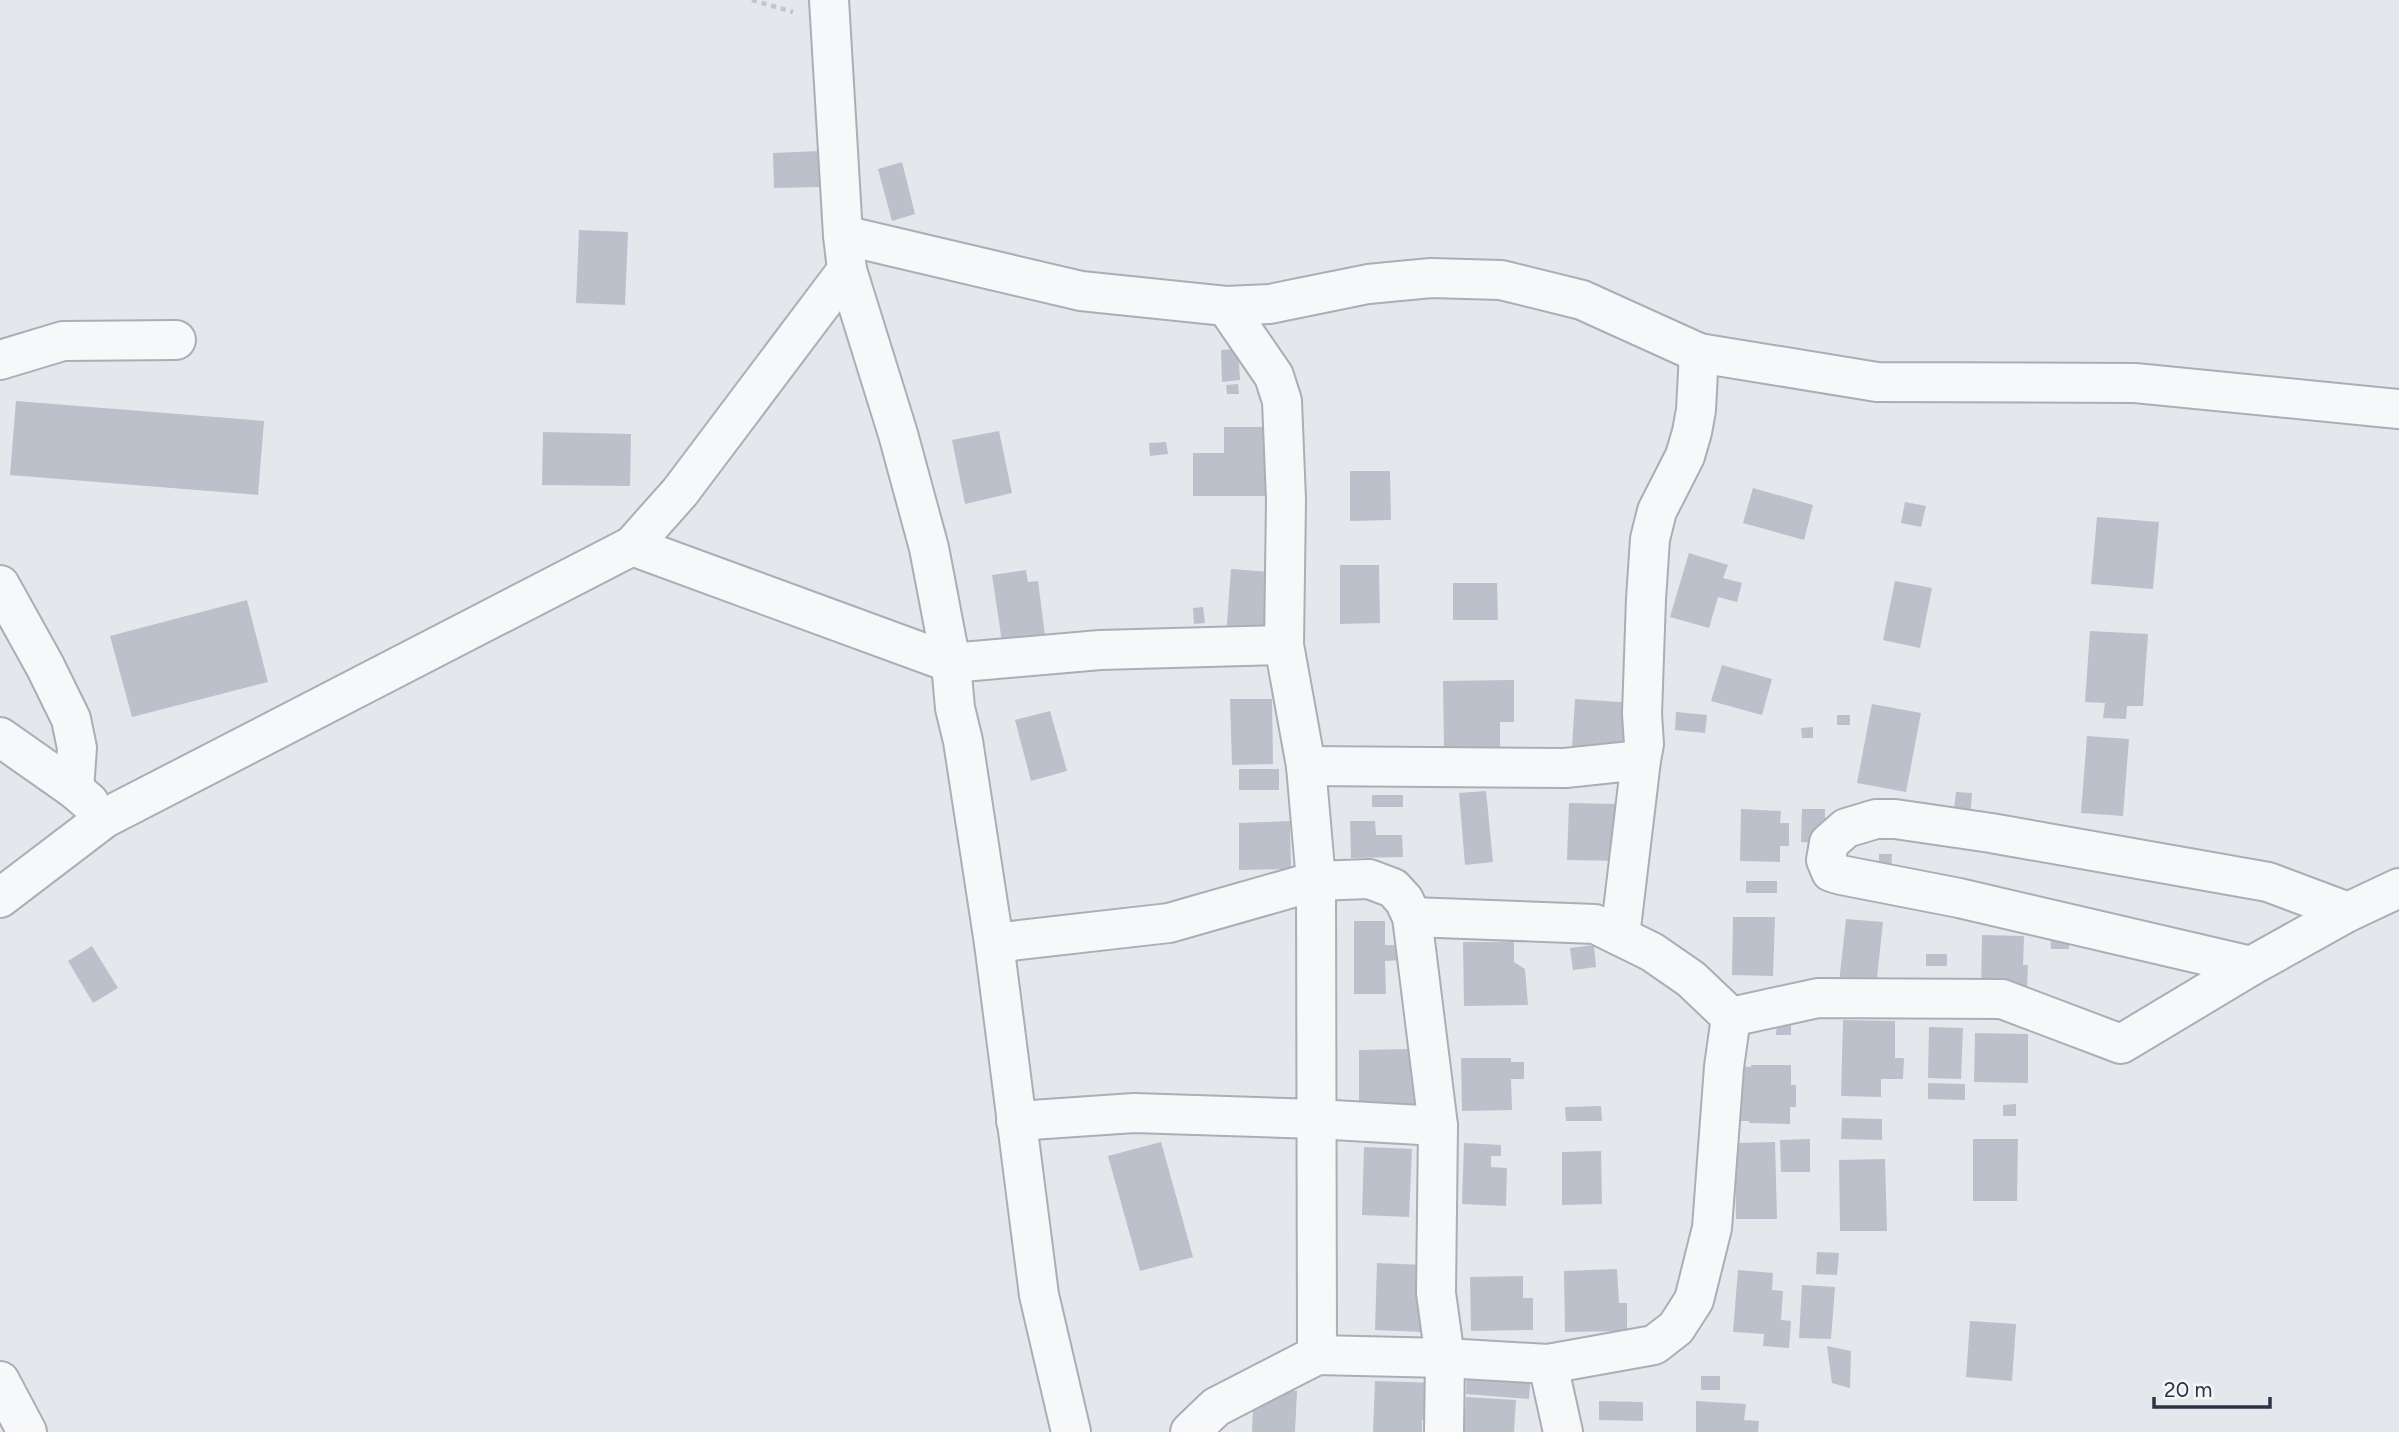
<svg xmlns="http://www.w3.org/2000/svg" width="2399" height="1432" viewBox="0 0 2399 1432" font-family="Figtree,sans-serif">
  <rect width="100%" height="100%" fill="#e4e7ec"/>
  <g fill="#bbc0ca">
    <polygon points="820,151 820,187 774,188 773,153"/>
    <polygon points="902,162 915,214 892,221 878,169"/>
    <polygon points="579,230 628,232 625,305 576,303"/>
    <polygon points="1238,349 1240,380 1222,382 1221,350"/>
    <polygon points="1238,384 1239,394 1227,394 1226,385"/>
    <polygon points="16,401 264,421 258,495 10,475"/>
    <polygon points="1224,427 1268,427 1269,496 1193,496 1193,453 1224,453"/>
    <polygon points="999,431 1012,493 965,504 952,440"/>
    <polygon points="543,432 631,434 630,486 542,485"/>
    <polygon points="1166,442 1168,454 1150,456 1149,443"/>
    <polygon points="1350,471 1390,471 1391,520 1350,521"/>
    <polygon points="1753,488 1813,505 1804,540 1743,523"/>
    <polygon points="1905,502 1926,506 1921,527 1901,523"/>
    <polygon points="2097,517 2159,522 2153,589 2091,584"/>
    <polygon points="1689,553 1728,565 1723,578 1742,583 1737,602 1718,597 1709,628 1670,617"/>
    <polygon points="1340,565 1379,565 1380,623 1340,624"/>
    <polygon points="1231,569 1271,572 1266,640 1226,636"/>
    <polygon points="1026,570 1028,582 1038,581 1045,636 1002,642 992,575"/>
    <polygon points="1895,581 1932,588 1920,648 1883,640"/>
    <polygon points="1453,583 1497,583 1498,620 1453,620"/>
    <polygon points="247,600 268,682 132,717 110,636"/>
    <polygon points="1203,607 1205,623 1194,624 1193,608"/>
    <polygon points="2090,631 2148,634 2143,706 2127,706 2126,719 2103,718 2105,703 2085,702"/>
    <polygon points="1722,665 1772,679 1762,715 1711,701"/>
    <polygon points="1514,680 1514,722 1500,722 1500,747 1444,748 1443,681"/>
    <polygon points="1230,699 1272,699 1273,764 1232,765"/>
    <polygon points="1575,699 1635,703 1631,751 1572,747"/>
    <polygon points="1872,704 1921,713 1906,792 1857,783"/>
    <polygon points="1050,711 1067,771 1031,781 1015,720"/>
    <polygon points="1676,712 1707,715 1705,733 1675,730"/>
    <rect x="1837" y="715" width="13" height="10"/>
    <polygon points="1813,727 1813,738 1802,738 1801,728"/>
    <polygon points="2087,736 2129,739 2123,816 2081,813"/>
    <rect x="1239" y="769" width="40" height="21"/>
    <polygon points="1486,791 1493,862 1465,865 1459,793"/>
    <polygon points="1956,792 1972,793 1970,818 1953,816"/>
    <rect x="1372" y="795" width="31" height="12"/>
    <polygon points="1569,803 1615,804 1614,837 1624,861 1567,860"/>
    <polygon points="1741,809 1781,811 1780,823 1789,823 1789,846 1780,846 1780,862 1740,861"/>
    <polygon points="1802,809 1825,809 1825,843 1801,842"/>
    <polygon points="1290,821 1291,869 1239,870 1239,823"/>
    <polygon points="1350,821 1375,821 1376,835 1402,835 1403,857 1351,858"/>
    <polygon points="1879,854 1892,854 1891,872 1879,872"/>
    <rect x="1746" y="881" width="31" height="12"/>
    <polygon points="1733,917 1775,917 1773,976 1732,975"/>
    <polygon points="1846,919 1883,922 1876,987 1839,983"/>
    <polygon points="1354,921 1385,921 1385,945 1403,945 1403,960 1385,961 1386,994 1354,994"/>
    <polygon points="2050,931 2069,931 2069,949 2051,949"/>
    <polygon points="1982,935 2024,936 2023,965 2028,965 2027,990 1981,989"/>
    <polygon points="1463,942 1514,942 1514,962 1525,969 1528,1005 1464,1006"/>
    <polygon points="1594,945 1596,967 1573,970 1570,948"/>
    <polygon points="92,946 118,988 93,1003 68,961"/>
    <rect x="1926" y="954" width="21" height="12"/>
    <polygon points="1777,1019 1791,1019 1791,1035 1776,1035"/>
    <polygon points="1843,1020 1895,1021 1895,1058 1904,1058 1903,1079 1881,1079 1881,1097 1841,1096"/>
    <polygon points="1929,1027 1963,1028 1961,1079 1928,1078"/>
    <polygon points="1975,1033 2028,1034 2028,1083 1974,1082"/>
    <polygon points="1412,1049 1412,1081 1425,1081 1425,1106 1359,1109 1359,1050"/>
    <polygon points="1461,1058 1511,1058 1511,1062 1524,1062 1524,1079 1511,1079 1512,1110 1462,1111"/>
    <polygon points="1751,1065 1791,1065 1791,1085 1796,1085 1796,1107 1790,1107 1790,1124 1749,1123 1749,1121 1734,1121 1736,1066 1751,1067"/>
    <polygon points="1928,1083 1965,1084 1965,1100 1928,1099"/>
    <polygon points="2016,1104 2016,1116 2003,1116 2003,1105"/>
    <polygon points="1601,1106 1602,1121 1566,1121 1565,1107"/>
    <polygon points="1842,1118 1882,1119 1882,1140 1841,1139"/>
    <polygon points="1810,1139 1810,1172 1781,1172 1780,1140"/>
    <polygon points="1973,1139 2018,1139 2017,1201 1973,1201"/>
    <polygon points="1161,1142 1193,1257 1140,1271 1108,1156"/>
    <polygon points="1775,1142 1777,1219 1736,1219 1735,1143"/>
    <polygon points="1464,1143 1501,1145 1501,1156 1491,1156 1491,1167 1507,1168 1506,1206 1462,1204"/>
    <polygon points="1364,1147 1412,1149 1409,1217 1362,1215"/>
    <polygon points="1601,1151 1602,1204 1562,1205 1562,1152"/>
    <polygon points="1885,1159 1887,1231 1840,1231 1839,1160"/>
    <polygon points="1817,1252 1839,1253 1837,1275 1816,1274"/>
    <polygon points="1377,1263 1425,1265 1422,1332 1375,1330"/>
    <polygon points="1617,1269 1619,1303 1627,1303 1627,1331 1565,1332 1564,1271"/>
    <polygon points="1738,1270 1773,1273 1772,1290 1783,1291 1781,1320 1791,1321 1789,1348 1763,1346 1764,1334 1733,1332"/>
    <polygon points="1523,1276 1523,1298 1533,1298 1533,1330 1471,1331 1470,1277"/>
    <polygon points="1802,1285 1835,1287 1831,1339 1799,1338"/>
    <polygon points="1970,1321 2016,1324 2012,1381 1966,1377"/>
    <polygon points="1827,1346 1851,1351 1850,1388 1832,1383"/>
    <polygon points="1467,1367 1531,1371 1529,1399 1466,1394"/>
    <rect x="1701" y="1376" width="19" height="14"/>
    <polygon points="1375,1381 1438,1383 1427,1420 1422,1420 1422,1432 1373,1432"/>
    <polygon points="1254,1389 1297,1391 1295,1432 1252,1432"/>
    <polygon points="1466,1397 1516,1400 1514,1432 1464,1432"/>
    <polygon points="1599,1401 1643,1402 1643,1421 1599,1420"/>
    <polygon points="1696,1401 1746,1404 1744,1420 1759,1421 1758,1432 1696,1432"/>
  </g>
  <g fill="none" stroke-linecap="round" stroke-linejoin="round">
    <defs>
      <g id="minor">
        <polyline points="843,235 1081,291 1226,306 1270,304 1368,284 1431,278 1501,280 1582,300 1699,353 1877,382 2135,383 2399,409"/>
        <polyline points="847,270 898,434 929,548 951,663 1100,650 1284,645"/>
        <polyline points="1226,306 1274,376 1282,401 1286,500 1284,645 1306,766 1316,881 1317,1355"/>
        <polyline points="0,360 63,341 176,340"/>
        <polyline points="632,546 951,663 955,708 963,741 994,943 1039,1295 1071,1432"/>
        <polyline points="0,585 45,666 71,719 77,748 74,789"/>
        <polyline points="0,737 74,789 89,802"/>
        <polyline points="1306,766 1565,768 1641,760 1644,744 1642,714 1646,599 1650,539 1657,511 1685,456 1692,432 1696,410 1699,353"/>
        <polyline points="0,898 105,818 632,546 680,492 847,270 843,235 829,0"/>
        <polyline points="1412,917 1595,924 1652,952 1691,979 1731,1017 1818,998 2002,999 2121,1044 2251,966 2348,912 2399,888"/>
        <polyline points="1620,936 1641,760"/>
        <polyline points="994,943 1169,923 1316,881 1369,879 1393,888 1404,900 1412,917 1438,1126 1436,1293 1445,1358 1444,1432"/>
        <polyline points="2251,966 1959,898 1841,875 1831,872 1826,860 1829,843 1846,828 1876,819 1895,819 1991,833 2268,882 2348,912"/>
        <polyline points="1016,1121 1134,1113 1316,1119 1438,1126"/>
        <polyline points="1548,1364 1563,1432"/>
        <polyline points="0,1381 27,1432"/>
        <polyline points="1190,1432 1216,1407 1317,1355 1445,1358 1548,1364 1654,1345 1676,1328 1694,1300 1712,1228 1724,1067 1731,1017"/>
      </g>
    </defs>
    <use href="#minor" stroke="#a9aeb7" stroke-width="42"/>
    <polyline stroke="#c2c5cb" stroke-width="4.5" stroke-dasharray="5 5" stroke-linecap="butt" points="752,0 793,12"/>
    <use href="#minor" stroke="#f7f8fa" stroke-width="38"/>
  </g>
  <path d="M2154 1397v10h116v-10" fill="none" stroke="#2b3445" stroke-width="3.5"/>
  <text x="2164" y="1397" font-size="21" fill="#2b3445" stroke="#f4f6f9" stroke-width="5" paint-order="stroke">20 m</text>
</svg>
